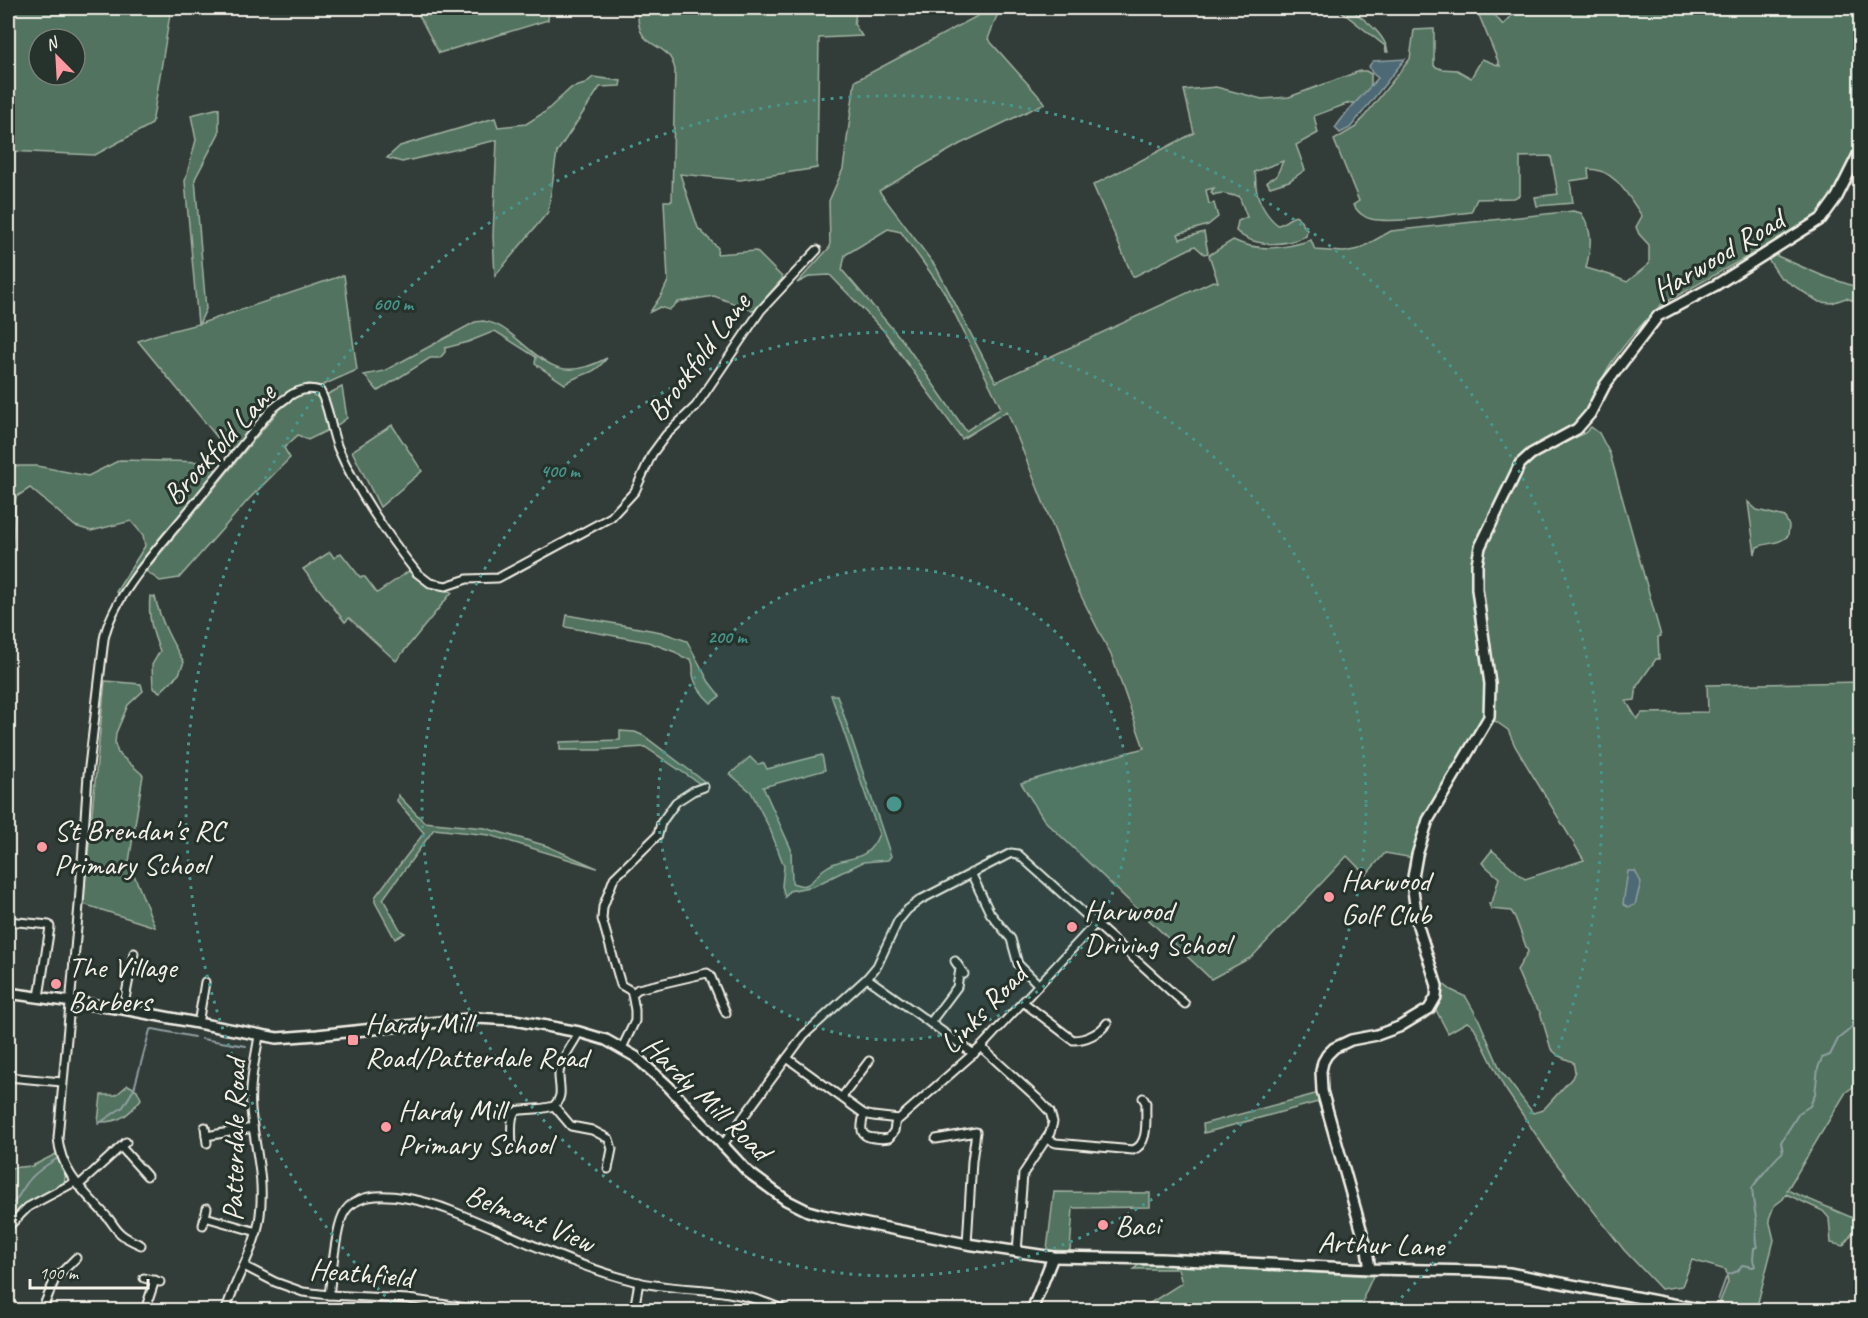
<svg xmlns="http://www.w3.org/2000/svg" width="1868" height="1318" viewBox="0 0 1868 1318" font-family="Caveat,sans-serif">
  <rect width="100%" height="100%" fill="#323c39"/>
  <filter id="ink" filterUnits="userSpaceOnUse"><feTurbulence type="fractalNoise" baseFrequency=".0167" numOctaves="2"/><feDisplacementMap in="SourceGraphic" scale="12" xChannelSelector="R" yChannelSelector="G"/><feConvolveMatrix kernelMatrix="1 2 1 2 8 2 1 2 1" color-interpolation-filters="sRGB"/></filter>
  <g filter="url(#ink)">
    <g fill="#51735e" stroke="#a2b2a3" stroke-width="1.5" fill-rule="evenodd">
      <path d="M8,8H171L152,124L95,155L8,151ZM39,39H75V75H39Z"/>
      <polygon points="415,8 549,8 548,20 439,53"/>
      <path d="M638,8H857L854,24L862,36L819,38L817,168L740,180L680,174L698,228L718,248L717,254L756,251L783,278L754,311L714,296L678,302L669,310L660,307L650,312L662,294L668,281L664,201H672L675,70C668,36 635,55 638,8Z"/>
      <path d="M987,8H1000L988,39L1045,103L960,144L879,191L936,267L996,382L1213,281L1218,282L1209,255L1233,240C1258,252 1284,249 1311,240L1315,250L1344,252L1359,249L1391,231L1573,211L1581,213C1594,232 1591,247 1586,268L1610,275L1627,282L1649,264V245L1639,234L1636,227L1642,216C1628,196 1616,169 1588,169L1589,178L1570,181L1573,203L1537,206L1535,197L1558,194L1551,156L1520,157V195L1514,198L1477,199L1471,212C1444,215 1395,224 1371,219C1362,217 1358,211 1353,205L1359,201L1334,140L1356,127L1410,59L1414,30L1434,29V66L1441,69L1457,70L1471,78L1482,59L1500,66L1476,8H1489L1503,25L1519,8H1536L1541,11L1552,8H1860V135L1853,156L1829,201L1814,219L1661,305C1644,321 1626,342 1612,362C1598,382 1592,410 1572,425C1562,433 1551,438 1539,443L1551,450L1585,433L1591,427L1599,433L1610,454L1661,636L1658,637L1659,659H1656L1637,686L1635,700L1626,701L1637,719L1642,713L1708,712L1707,685L1860,682V1088L1856,1085L1846,1092L1787,1190L1860,1221V1228H1856L1843,1246L1831,1243L1829,1218L1823,1211L1786,1194L1783,1199L1774,1206L1769,1219L1774,1240L1756,1310L1717,1309L1728,1282L1726,1270L1692,1260L1682,1286L1661,1289L1624,1250L1549,1154L1504,1087L1474,1027L1467,1022L1448,1033L1436,1010L1441,999L1442,983L1451,990L1466,997L1479,1020L1501,1071L1533,1113L1543,1110L1572,1078L1575,1071L1573,1062L1559,1056L1551,1049L1540,1012L1528,996L1517,970L1528,952L1515,917L1511,911L1491,909L1489,904L1492,903L1499,878L1482,863L1492,850L1525,879L1584,860L1515,746L1508,730L1495,721L1482,724L1424,817L1413,858L1385,853L1366,875L1347,856L1252,957L1211,979L1044,820L1021,783L1144,748L1112,657L1078,590L1007,411L962,439L884,331L830,275L811,276L797,283L830,247L829,201L843,169L855,81L985,12ZM888,229L901,232L943,290L1001,408L966,431L903,341L842,270L845,255Z"/>
      <path d="M1337,8H1350C1364,20 1385,33 1388,52H1386L1385,46Z"/>
      <path d="M1360,71H1366L1371,74V87L1355,103H1349L1314,116L1318,133L1296,145L1305,170L1289,181L1270,187L1267,182L1270,179L1276,177L1283,161L1254,172C1257,178 1255,180 1256,186C1257,200 1267,217 1278,225C1285,224 1288,217 1297,216L1307,230L1306,236C1285,246 1254,248 1236,231L1238,221L1247,217L1239,196C1228,197 1226,190 1213,195L1211,192L1214,188L1206,190L1209,204L1214,203L1218,217L1208,225L1178,234L1180,239L1204,232L1208,253L1204,254L1195,246L1133,277L1093,185L1194,133L1184,90L1216,87L1262,99L1289,97Z"/>
      <polygon points="593,77 621,81 620,86 600,87 557,152 548,212 495,276 493,236 497,140 402,162 387,158 400,146 495,118 498,127 526,124 545,112 571,88 585,84"/>
      <polygon points="219,108 219,133 195,179 206,309 199,324 344,275 357,370 321,386 308,384 290,390 269,407 231,454 138,341 155,335 198,324 185,181 196,140 191,115"/>
      <polygon points="1775,255 1823,276 1860,288 1860,303 1846,298 1832,303 1819,302 1780,277 1768,259"/>
      <path d="M483,321C497,323 505,329 516,338C550,367 564,381 607,358C590,379 584,370 565,384L535,364L536,357L495,331L468,342L445,348V352L440,358H430L378,391L364,375L384,371L475,322Z"/>
      <polygon points="342,387 347,418 336,426 326,395"/>
      <path d="M308,393C326,396 325,415 328,430L308,440L298,435L284,448L290,458L249,499L179,578L160,581L146,571L278,411L299,395Z"/>
      <polygon points="392,425 422,471 380,507 352,451"/>
      <polygon points="120,460 211,462 216,471 158,540 118,593 116,592 145,546 143,535 131,521 91,531 75,526 30,488 16,497 8,615 8,466 37,466 88,476"/>
      <path d="M1748,502L1757,510L1785,517L1789,526L1788,536C1777,545 1769,542 1757,547L1755,554Z"/>
      <polygon points="330,552 334,558 341,553 360,577 365,577 377,593 409,571 423,582 452,592 396,661 349,618 345,622 303,569"/>
      <path d="M150,596L155,597C161,622 171,641 184,662L179,674L160,692L153,688L152,665L160,651C152,632 148,617 150,596Z"/>
      <path d="M567,615L661,632L687,641L709,682L720,696L711,703C703,696 694,684 693,674C693,667 694,665 691,659L683,658L675,652L648,642L565,627Z"/>
      <polygon points="105,681 141,684 143,691 128,705 116,733 115,744 118,753 143,775 129,862 155,927 83,904"/>
      <path d="M831,695H837L891,856L888,860L863,862L814,886L789,891L785,897L782,886L784,866L770,829L751,792L730,774L750,757L757,764L764,763L767,769L822,755L825,770L763,787L791,849L792,883C797,884 801,887 806,885C814,882 818,873 824,869C844,853 866,867 879,834Z"/>
      <polygon points="620,731 635,732 644,736 705,782 702,785 645,747 598,750 560,750 560,742 620,740"/>
      <polygon points="398,795 424,822 485,828 547,846 597,868 489,835 434,829 383,899 401,931 405,933 395,939 375,902 375,897 424,833 397,801"/>
      <path d="M128,1085L137,1090L141,1099C129,1115 119,1123 98,1122L101,1095H116Z"/>
      <polygon points="1319,1093 1331,1142 1318,1102 1204,1133 1203,1124"/>
      <polygon points="56,1154 66,1172 64,1183 21,1208 8,1221 9,1168 32,1166"/>
      <polygon points="1054,1192 1150,1193 1150,1207 1073,1208 1070,1251 1047,1250"/>
      <polygon points="1140,1263 1373,1276 1364,1296 1363,1310 1139,1310 1182,1283 1178,1269 1134,1269"/>
    </g>
    <g fill="#4e6974" stroke="#909fa2" stroke-width="1.5">
      <polygon points="1405,59 1350,128 1340,133 1335,128 1346,113 1378,78 1372,73 1369,66 1373,61"/>
      <polygon points="1628,871 1635,871 1641,882 1635,905 1628,907 1623,904"/>
    </g>
    <g fill="none" stroke-linecap="round" stroke-linejoin="round">
      <g stroke="#909fa2" stroke-width="2">
        <polyline points="202,1039 246,1046"/>
        <polyline points="98,1124 123,1107 134,1089 150,1030 153,1029 194,1037"/>
        <path d="M8,1208C18,1201 18,1195 25,1186C32,1174 46,1165 58,1158"/>
        <path d="M1718,1300L1727,1275L1738,1271L1742,1265L1753,1267L1755,1266L1753,1260L1754,1248L1757,1247C1753,1237 1758,1227 1756,1217C1754,1208 1753,1199 1752,1188C1756,1182 1777,1156 1783,1152L1781,1142L1799,1113L1810,1106L1815,1094L1818,1068L1822,1058L1830,1055L1838,1039L1849,1030L1860,1015"/>
      </g>
      <defs>
        <g id="street">
          <polyline points="971,873 990,913 1011,939 1018,964 1039,985"/>
          <polyline points="8,921 49,925 50,927 39,997"/>
          <polyline points="955,961 964,974"/>
          <polyline points="867,978 974,1054"/>
          <polyline points="633,992 621,985 602,919 603,907 614,878 658,835 661,823 676,802 693,791 704,787"/>
          <path d="M1023,1002L1073,1040C1086,1040 1100,1033 1107,1023"/>
          <polyline points="123,1009 134,953"/>
          <polyline points="930,1023 957,987 960,969"/>
          <polyline points="198,1024 205,982"/>
          <path d="M579,1032C573,1045 559,1061 559,1075C559,1087 564,1096 554,1106L571,1126L592,1130L609,1139L612,1149L608,1169"/>
          <polyline points="981,1047 1037,1098 1050,1112 1053,1122 1050,1133 1023,1174 1017,1252"/>
          <polyline points="622,1048 635,1021 635,1010 632,994 638,989 707,973 710,975 726,1013"/>
          <polyline points="787,1058 864,1114 873,1116 899,1119 981,1047 1096,923"/>
          <polyline points="8,1077 62,1082"/>
          <polyline points="842,1097 869,1061"/>
          <path d="M864,1114C861,1127 858,1137 875,1138C880,1139 884,1139 889,1138L894,1131L896,1119"/>
          <polyline points="205,1127 207,1143"/>
          <polyline points="206,1136 253,1128"/>
          <polyline points="936,1139 976,1132 972,1161 967,1244"/>
          <path d="M1046,1139L1056,1143L1133,1150C1150,1144 1145,1118 1146,1103L1143,1098"/>
          <polyline points="722,1146 804,1035 867,978 877,966 898,921 907,910 920,900 1011,853 1018,854 1185,1004"/>
          <polyline points="121,1147 147,1176"/>
          <path d="M512,1147C509,1095 516,1116 554,1106"/>
          <polyline points="78,1186 126,1142"/>
          <polyline points="205,1217 257,1232"/>
          <polyline points="203,1225 207,1208"/>
          <polyline points="8,1227 28,1207 75,1182"/>
          <path d="M141,1245C134,1242 127,1239 121,1234C116,1230 113,1224 109,1219C87,1194 61,1174 58,1138L79,905L88,775L104,639C112,597 160,546 187,513C215,479 243,444 271,410C286,398 300,384 320,391C330,408 330,429 338,448C355,488 389,538 417,573L430,583L446,586L467,579L498,578L611,517L635,491L652,454L666,435L696,406L761,310L817,250"/>
          <polyline points="244,1266 275,1282 303,1292 329,1295 408,1299 479,1310"/>
          <polyline points="144,1278 160,1282"/>
          <path d="M329,1295C332,1275 335,1232 343,1215C346,1208 352,1203 359,1200C383,1189 429,1202 452,1211C513,1235 574,1267 638,1282C668,1289 699,1288 729,1293C748,1296 766,1302 785,1310"/>
          <polyline points="42,1310 55,1279 76,1258"/>
          <polyline points="145,1310 155,1280"/>
          <path d="M226,1310C235,1278 256,1249 260,1215C265,1175 254,1147 251,1109C249,1084 255,1060 259,1036"/>
          <polyline points="634,1310 639,1282"/>
        </g>
        <g id="secondary">
          <polyline points="8,993 123,1009 277,1038 317,1035 477,1018 514,1020 579,1032 606,1040 636,1057 668,1086 748,1172 786,1200 808,1211 822,1215 967,1244 1053,1257 1162,1259 1370,1269 1481,1271 1509,1273 1704,1310"/>
          <polyline points="1370,1269 1367,1250 1322,1091 1321,1071 1323,1062 1327,1055 1334,1048 1351,1040 1377,1035 1399,1027 1429,1009 1436,997 1437,986 1418,926 1412,883 1417,855 1428,820 1489,717 1490,684 1477,589 1477,564 1480,547 1520,464 1531,454 1577,429 1590,414 1605,385 1658,316 1716,285 1821,219 1837,197 1860,151"/>
          <polyline points="1032,1310 1053,1257"/>
        </g>
      </defs>
      <use href="#street" stroke="#f4f1e8" stroke-width="11"/>
      <use href="#secondary" stroke="#f4f1e8" stroke-width="14"/>
      <use href="#street" stroke="#26332d" stroke-width="7"/>
      <use href="#secondary" stroke="#26332d" stroke-width="9"/>
    </g>
  </g>
  <circle cx="894" cy="804" r="236" fill="#48958c" fill-opacity=".12"/>
  <g fill="none" stroke="#48958c" stroke-width="3" stroke-dasharray="3 6">
    <circle cx="894" cy="804" r="236"/>
    <circle cx="894" cy="804" r="472"/>
    <path d="M398 1309A708 708 0 1 1 1390 1309"/>
  </g>
  <g fill="#ff9aa2" stroke="#26332d" stroke-width="2">
    <circle cx="42" cy="847" r="6"/>
    <circle cx="1329" cy="897" r="6"/>
    <circle cx="1072" cy="927" r="6"/>
    <circle cx="56" cy="984" r="6"/>
    <rect x="347" y="1034" width="12" height="12" rx="3"/>
    <circle cx="386" cy="1127" r="6"/>
    <circle cx="1103" cy="1225" r="6"/>
  </g>
  <g text-anchor="middle" dominant-baseline="central" stroke-width="6" stroke-linejoin="round" paint-order="stroke">
    <g font-size="30" fill="#f4f1e8" stroke="#26332d">
      <text transform="translate(1718 255) rotate(-31)">Harwood Road</text>
      <text transform="translate(698 357) rotate(-53)">Brookfold Lane</text>
      <text transform="translate(219 444) rotate(-48)">Brookfold Lane</text>
      <text transform="translate(983 1009) rotate(-46)">Links Road</text>
      <text transform="translate(707 1098) rotate(44)">Hardy Mill Road</text>
      <text transform="translate(234 1140) rotate(-89)">Patterdale Road</text>
      <text transform="translate(530 1218) rotate(22)">Belmont View</text>
      <text transform="translate(1381 1244) rotate(2)">Arthur Lane</text>
      <text transform="translate(361 1273) rotate(5)">Heathfield</text>
    </g>
    <g font-size="30" fill="#f4f1e8" stroke="#26332d" text-anchor="start">
      <text x="54" y="830">St Brendan's RC<tspan x="54" dy="34">Primary School</tspan></text>
      <text x="1341" y="880">Harwood<tspan x="1341" dy="34">Golf Club</tspan></text>
      <text x="1084" y="910">Harwood<tspan x="1084" dy="34">Driving School</tspan></text>
      <text x="68" y="967">The Village<tspan x="68" dy="34">Barbers</tspan></text>
      <text x="365" y="1023">Hardy Mill<tspan x="365" dy="34">Road/Patterdale Road</tspan></text>
      <text x="398" y="1110">Hardy Mill<tspan x="398" dy="34">Primary School</tspan></text>
      <text x="1115" y="1225">Baci</text>
    </g>
  </g>
  <circle cx="894" cy="804" r="9" fill="#48958c" stroke="#26332d" stroke-width="3"/>
  <g font-size="18" text-anchor="middle" font-weight="bold" fill="#48958c" stroke="#26332d" stroke-width="6" stroke-linejoin="round" paint-order="stroke">
    <text x="393" y="310">600 m</text>
    <text x="560" y="477">400 m</text>
    <text x="727" y="643">200 m</text>
  </g>
  <rect width="1868" height="1318" fill="none" stroke="#26332d" stroke-width="30"/>
  <rect x="15" y="15" width="1838" height="1288" fill="none" stroke="#f4f1e8" stroke-width="2" filter="url(#ink)"/>
  <g transform="translate(57 57) rotate(336)"><circle r="28" fill="#26332d" stroke="#787f78" stroke-width="1.5"/>
  <path d="M0-4.5L10 22L0 15L-10 22Z" fill="#ff9aa2"/>
  <text y="-9" font-size="16" font-weight="bold" text-anchor="middle" fill="#f4f1e8">N</text>
  </g>
  <path d="M30 1279v9h118v-9" fill="none" stroke="#f4f1e8" stroke-width="3"/>
  <text x="39" y="1279" font-size="18" fill="#f4f1e8" stroke="#26332d" stroke-width="4.5" paint-order="stroke">100 m</text>
</svg>
